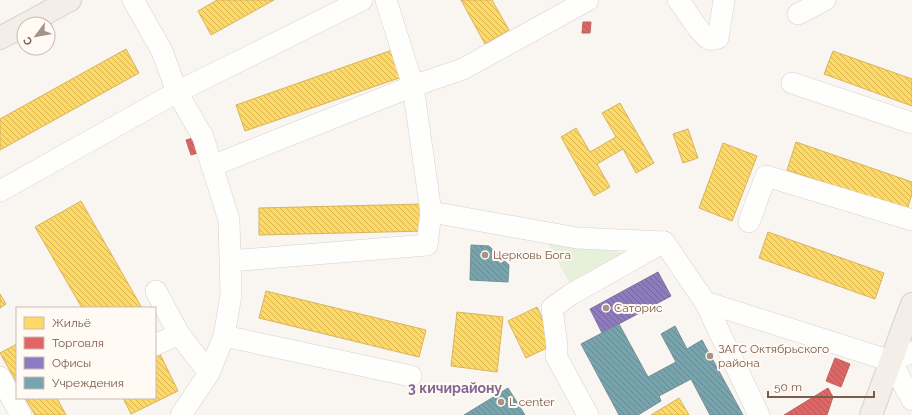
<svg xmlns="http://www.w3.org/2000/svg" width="912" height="415" viewBox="0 0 912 415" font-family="Raleway,sans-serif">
  <defs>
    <pattern id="homes-back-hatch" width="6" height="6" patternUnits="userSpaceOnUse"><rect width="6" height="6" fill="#ffd966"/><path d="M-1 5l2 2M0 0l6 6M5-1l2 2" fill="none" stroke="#d3b356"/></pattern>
    <pattern id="shops-back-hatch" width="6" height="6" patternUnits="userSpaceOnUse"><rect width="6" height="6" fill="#e06666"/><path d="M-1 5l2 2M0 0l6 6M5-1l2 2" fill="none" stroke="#bb5756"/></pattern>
    <pattern id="offices-back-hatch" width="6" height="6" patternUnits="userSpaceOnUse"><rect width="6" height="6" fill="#8e7cc3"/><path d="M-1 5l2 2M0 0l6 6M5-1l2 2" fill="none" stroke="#746498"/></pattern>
    <pattern id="public-back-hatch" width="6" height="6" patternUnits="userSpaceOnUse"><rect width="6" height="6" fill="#76a5af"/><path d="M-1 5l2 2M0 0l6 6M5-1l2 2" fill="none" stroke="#668a91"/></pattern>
  </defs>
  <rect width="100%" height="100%" fill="#f9f5f0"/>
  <polygon fill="#e7f0db" points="543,235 631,255 573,289"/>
  <g fill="url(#homes-back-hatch)" stroke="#d7b45e">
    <polygon points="217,0 274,0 211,35 198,11"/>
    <polygon points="461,0 492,0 509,30 485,44"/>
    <polygon points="126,49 139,73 0,150 0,119"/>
    <polygon points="395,49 405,76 245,131 236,105"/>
    <polygon points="833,51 912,79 912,106 824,74"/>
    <polygon points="620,103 654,163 636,173 623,149 597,164 610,187 594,196 561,137 576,128 590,152 616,137 602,113"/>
    <polygon points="688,129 698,158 683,163 673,134"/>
    <polygon points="796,142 912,182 912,194 907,210 787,170"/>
    <polygon points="723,143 757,156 732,221 699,208"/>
    <polygon points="81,201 142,308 82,308 35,227"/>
    <polygon points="425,204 426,231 259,235 259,208"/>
    <polygon points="768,232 884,273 875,299 759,258"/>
    <polygon points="266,291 426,330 419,357 259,318"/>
    <polygon points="0,294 6,304 0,308"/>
    <polygon points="537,307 555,344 526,358 508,321"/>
    <polygon points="457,312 503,317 497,372 451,366"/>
    <polygon points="17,344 17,383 0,353"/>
    <polygon points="160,354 178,391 131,414 123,398 155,398 155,356"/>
    <polygon points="25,398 57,398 66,415 35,415"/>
    <polygon points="679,398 689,415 651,415"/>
  </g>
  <g fill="url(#shops-back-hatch)" stroke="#c1635e">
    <polygon points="583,22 591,22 590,33 582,33"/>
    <polygon points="193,138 198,153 191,155 186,140"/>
    <polygon points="835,358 850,364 841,387 826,381"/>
    <polygon points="828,388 833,397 827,415 784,415"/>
  </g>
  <polygon fill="url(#offices-back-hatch)" stroke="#8872a0" points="658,272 671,296 602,333 590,309"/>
  <g fill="url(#public-back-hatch)" stroke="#778f92">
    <polygon points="471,245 489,246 509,265 508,282 470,280"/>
    <polygon points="619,324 648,377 676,362 661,334 675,326 687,349 702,340 743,415 710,415 691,379 659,396 661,401 638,415 619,415 581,344"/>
    <polygon points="508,388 525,415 464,415"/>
  </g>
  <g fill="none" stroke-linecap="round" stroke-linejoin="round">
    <defs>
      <g id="minor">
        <polyline points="133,0 162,51 177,92 203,137 229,220 231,295 224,336 209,373 181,415"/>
        <polyline points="588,0 463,69 413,86 431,212 577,238 664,242"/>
        <path d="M678,0C686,9 699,34 709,39C712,40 715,39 718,38L724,0"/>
        <polyline points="798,14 825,0"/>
        <polyline points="792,83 912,123"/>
        <polyline points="212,166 413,86 386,0"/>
        <polyline points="0,191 177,92 362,0"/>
        <polyline points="749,222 766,176 912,220"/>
        <polyline points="664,242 705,302 759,415"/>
        <polyline points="230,261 427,245 431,212"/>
        <polyline points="156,291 179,334 209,373"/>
        <polyline points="705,302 891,361 912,352"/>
        <polyline points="224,336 411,376"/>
        <polyline points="155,345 179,334"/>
        <polyline points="891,361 912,400"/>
        <polyline points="0,377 21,415"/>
        <polyline points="588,415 556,356 557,346 552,308 570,295 664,242"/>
      </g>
      <g id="major">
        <polyline points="26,24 70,0"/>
        <polyline points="0,38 24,25"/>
        <polyline points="871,415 912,304"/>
      </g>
    </defs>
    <use href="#minor" stroke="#d7d1cb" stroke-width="22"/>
    <use href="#major" stroke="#dad1cc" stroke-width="24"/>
    <use href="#minor" stroke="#fefefd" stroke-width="21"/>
    <use href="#major" stroke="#f3eee8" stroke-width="22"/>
  </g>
  <g fill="#a69286" stroke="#fffaf3" stroke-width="1.5">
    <circle cx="485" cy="255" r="4"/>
    <circle cx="606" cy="308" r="4"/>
    <circle cx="710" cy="356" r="4"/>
    <circle cx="501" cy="402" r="4"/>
  </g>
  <g text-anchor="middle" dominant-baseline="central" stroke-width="4" stroke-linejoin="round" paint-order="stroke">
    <g font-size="12" fill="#7a5c4d" stroke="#fffaf3" text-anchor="start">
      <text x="493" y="255">Церковь Бога</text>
      <text x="614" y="308">Саторис</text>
      <text x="718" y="349">ЗАГС Октябрьского<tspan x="718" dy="14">района</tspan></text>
      <text x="509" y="402">L center</text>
    </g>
    <g font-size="14" font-weight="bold" fill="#846695" stroke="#fffaf3">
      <text x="455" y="388">3 кичирайону</text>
    </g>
  </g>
  <rect x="16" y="307" width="140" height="92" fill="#fffaf3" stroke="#cabbb1"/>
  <rect x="24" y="317" width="20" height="12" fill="#ffd966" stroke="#cabbb1"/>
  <text x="52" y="327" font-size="12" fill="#7a5c4d">Жильё</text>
  <rect x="24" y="337" width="20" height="12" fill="#e06666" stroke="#cabbb1"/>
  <text x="52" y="347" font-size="12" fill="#7a5c4d">Торговля</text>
  <rect x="24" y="357" width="20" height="12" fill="#8e7cc3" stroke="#cabbb1"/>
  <text x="52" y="367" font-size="12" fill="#7a5c4d">Офисы</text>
  <rect x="24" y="377" width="20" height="12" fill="#76a5af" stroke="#cabbb1"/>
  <text x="52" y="387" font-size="12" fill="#7a5c4d">Учреждения</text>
  <g transform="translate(36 36) rotate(238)"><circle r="19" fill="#fffaf3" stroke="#cabbb1"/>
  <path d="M0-3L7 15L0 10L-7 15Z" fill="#a69286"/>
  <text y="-6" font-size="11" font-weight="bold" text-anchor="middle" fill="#7a5c4d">С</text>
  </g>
  <path d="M768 391v6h106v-6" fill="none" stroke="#7a5c4d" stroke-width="2"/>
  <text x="774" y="391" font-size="12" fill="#7a5c4d" stroke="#fffaf3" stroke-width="3" paint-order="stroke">50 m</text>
</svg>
